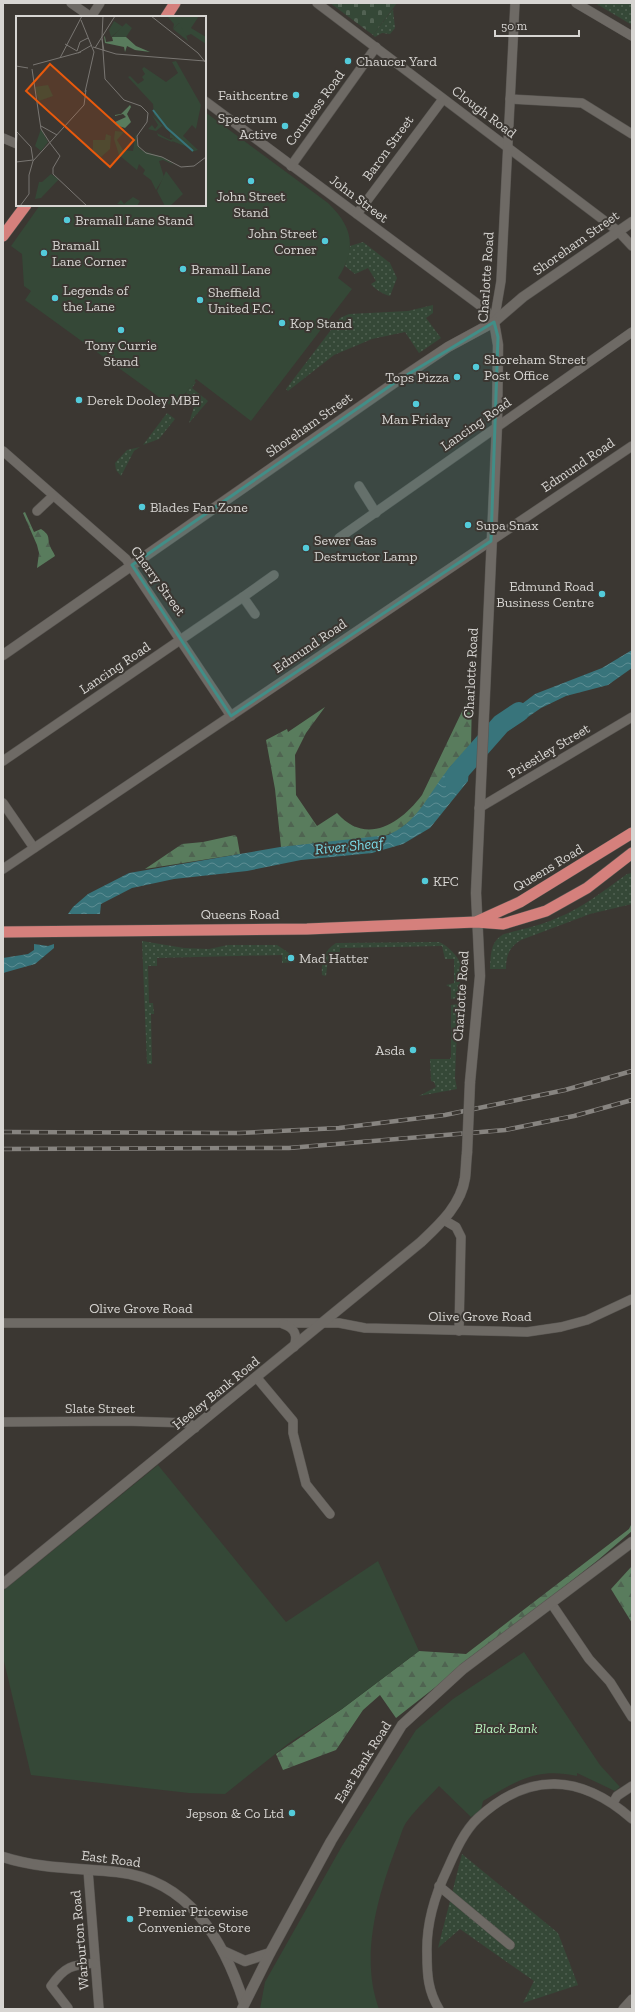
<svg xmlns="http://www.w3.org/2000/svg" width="635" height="2012" viewBox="0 0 635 2012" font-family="'Zilla Slab',serif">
  <defs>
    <pattern id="grass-dots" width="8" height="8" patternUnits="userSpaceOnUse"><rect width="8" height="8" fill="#354837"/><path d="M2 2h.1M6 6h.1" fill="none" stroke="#526253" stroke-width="1.8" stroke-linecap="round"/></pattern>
    <pattern id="forest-firs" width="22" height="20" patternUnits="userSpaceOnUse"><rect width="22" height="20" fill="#597c5d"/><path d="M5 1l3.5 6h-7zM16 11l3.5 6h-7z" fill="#4f6451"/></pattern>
    <pattern id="cemetery-stones" width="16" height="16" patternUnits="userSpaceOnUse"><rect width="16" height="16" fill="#354837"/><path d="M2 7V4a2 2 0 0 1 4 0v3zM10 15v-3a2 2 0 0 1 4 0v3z" fill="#526253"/></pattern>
    <pattern id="water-waves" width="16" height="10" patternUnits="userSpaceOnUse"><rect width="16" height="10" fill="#38747b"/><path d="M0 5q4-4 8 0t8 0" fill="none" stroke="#5d8d93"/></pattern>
  </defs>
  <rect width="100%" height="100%" fill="#3b3732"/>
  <g fill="url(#grass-dots)">
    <polygon points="595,3 632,3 632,25"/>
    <polygon points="393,9 395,28 390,34 382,33 375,37 373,35"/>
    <path d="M363,242L390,263L397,278L390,296C383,294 376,290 371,284L376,281L368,268L355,274L345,266L350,246Z"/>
    <polygon points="433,305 433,313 426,318 441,338 419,353 405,332 372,339 334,355 288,391 286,389 340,318 349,314 408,311"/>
    <polygon points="194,381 196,382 192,388 208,401 189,423 194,407 186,392"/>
    <polygon points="167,413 175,419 159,439 143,445"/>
    <polygon points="140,447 134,451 121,476 116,470 115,463 127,450"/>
    <path d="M632,873V904L590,914L521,940C509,947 506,956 506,969H490C491,955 490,941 504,934C522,929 540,926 557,918C582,908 605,890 627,874Z"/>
    <polygon points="142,941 184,948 209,949 228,945 277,945 289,953 295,962 282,963 282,955 157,958 157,966 148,966 149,1003 153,1003 154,1014 151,1014 152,1064 147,1064"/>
    <path d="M439,942C447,945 458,956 461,965L459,998L451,999V988L446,985L454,983V959H445L442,946L340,948V957L328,959L326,976L322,975C321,963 324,950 336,943Z"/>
    <polygon points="458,1004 455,1078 457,1089 419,1096 436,1087 434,1082 431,1081 430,1059 450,1059 451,1057 451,1005"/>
    <polygon points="462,1854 558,1933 578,1985 523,2003 534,1981 460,1929 438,1948"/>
  </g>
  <g fill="url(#forest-firs)">
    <path d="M25,512L34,532L41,529C51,536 47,537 50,546C51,549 54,553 55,556L37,568L39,553L37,545L23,513Z"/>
    <path d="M472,697L471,747L451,766L416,816L396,832L379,837L281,847L275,789L266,740L287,729L288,732L325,707L306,733L295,755L296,795L317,826L337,813C366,846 400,824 422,795L467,701Z"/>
    <polygon points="235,835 237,837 240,854 145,869 182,844 203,842"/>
    <polygon points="632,1523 632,1531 598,1560 396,1718 380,1695 363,1710 336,1750 283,1770 276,1754 342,1709 419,1651 466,1654 629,1529"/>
    <polygon points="632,1566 632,1623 611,1589"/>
  </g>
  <polygon fill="url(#cemetery-stones)" points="330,3 397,3 373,35"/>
  <g fill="#354837">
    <path d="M205,112L328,203C353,227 357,248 338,278L352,289L251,421L196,379L174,408L25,300L31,291L24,286L22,254L11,246L40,205H205Z"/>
    <polygon points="158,1465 286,1622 378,1561 419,1651 342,1709 289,1743 225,1794 189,1793 31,1775 3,1657 3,1591"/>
    <path d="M524,1652L600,1765L620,1787L615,1791L577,1773V1776C537,1767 516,1781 483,1801L481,1810L471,1817L439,1786C429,1797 417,1808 408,1820C402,1827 400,1839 396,1848C377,1898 360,1957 379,2009H260L265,1982L342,1846L416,1730L453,1699Z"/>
  </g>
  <g fill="url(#water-waves)">
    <polygon points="632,650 632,668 608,685 566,696 541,708 496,739 498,722 535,694 602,668"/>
    <path d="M471,747L468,781L430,828L403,844L372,853L301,860L247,871L174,879L132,888L101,904L100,914H68L73,907L88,894L129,873L280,847L388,835C416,823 426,799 443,776C451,765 460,756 471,747Z"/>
    <polygon points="34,944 48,946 54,944 54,948 35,964 3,973 3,958 28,954 34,950"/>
  </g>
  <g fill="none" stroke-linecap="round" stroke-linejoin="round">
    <polyline stroke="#38747b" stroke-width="20" points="454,781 456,775 501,724 519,712"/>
    <defs>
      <g id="minor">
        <polyline points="71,3 91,17"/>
        <polyline points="317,3 618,231 632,246"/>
        <polyline points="576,3 632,36"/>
        <polyline points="91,17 100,3"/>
        <polyline points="510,99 582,103 632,134"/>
        <polyline points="205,101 486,310 494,322"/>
        <polyline points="3,138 17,144"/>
        <polyline points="291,166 376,47"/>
        <polyline points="357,214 443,99"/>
        <polyline points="494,322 501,281 515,3"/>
        <polyline points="3,451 126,559 231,716"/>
        <polyline points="359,486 376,513"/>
        <polyline points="37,511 53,496"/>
        <polyline points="339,538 632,332"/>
        <polyline points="243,597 274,575"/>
        <polyline points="3,761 243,597 255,614"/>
        <polyline points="3,803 34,848"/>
        <polyline points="479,808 632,717"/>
        <polyline points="3,869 632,446"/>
        <polyline points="444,1220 456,1227 461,1237 459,1331"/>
        <polyline points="3,1323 323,1323"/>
        <polyline points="323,1323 339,1323 365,1328 527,1332 561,1327 587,1320 632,1299"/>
        <path d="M283,1324C295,1328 298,1335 294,1347"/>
        <polyline points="257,1378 293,1421 293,1433 306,1484 330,1514"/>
        <polyline points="3,1422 124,1421 189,1423 195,1428"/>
        <polyline points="551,1603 589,1659 610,1682 632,1717"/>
        <polyline points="613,1803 617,1796 632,1786"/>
        <polyline points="88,1870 99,2009"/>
        <polyline points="439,1886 510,1945"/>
        <path d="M68,2008L51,1986C65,1966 72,1965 95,1963"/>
        <path d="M439,2009C428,1991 427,1975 427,1954C426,1924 434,1897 447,1870C455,1852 464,1831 478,1818C529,1771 581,1774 632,1819"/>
        <polyline points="623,2009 632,1999"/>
      </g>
      <g id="tertiary">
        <polyline points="3,655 397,381 448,347 494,322 523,297 632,222"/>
        <polyline points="470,1082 480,976 476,893 497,425 498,345 494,322"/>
        <path d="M3,1584L421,1242C440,1224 461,1205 465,1178C466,1170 466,1161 467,1153"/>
        <path d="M3,1857C40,1869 79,1868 117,1872C190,1880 224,1941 244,2003"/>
        <polyline points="223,1951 245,1961 270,1953"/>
        <polyline points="242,2009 270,1953 331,1841 402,1725 463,1669 632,1542"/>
      </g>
      <g id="trunk">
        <polyline points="166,17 175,3"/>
        <polyline points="3,236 26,205"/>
        <polyline points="478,921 520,902 632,833"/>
        <polyline points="3,932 307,929 476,922 503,924 546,911 587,888 632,853"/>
      </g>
    </defs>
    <use href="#minor" stroke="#585551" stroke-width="10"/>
    <use href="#tertiary" stroke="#585551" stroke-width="11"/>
    <use href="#trunk" stroke="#585551" stroke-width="12"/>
    <use href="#minor" stroke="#6e6a65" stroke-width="9"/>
    <use href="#tertiary" stroke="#6e6a65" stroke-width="10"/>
    <use href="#trunk" stroke="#d5807c" stroke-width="11"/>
    <defs>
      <g id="rail">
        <polyline points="3,1132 239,1133 339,1128 445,1115 565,1090 632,1071"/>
        <polyline points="3,1149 289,1148 505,1130 574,1116 632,1100"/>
      </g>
    </defs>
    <use href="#rail" stroke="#878480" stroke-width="4.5"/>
    <use href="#rail" stroke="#3b3732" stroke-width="3" stroke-dasharray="9" stroke-linecap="butt"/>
    <defs>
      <polyline id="tertiary-bridge" points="467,1153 470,1082"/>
    </defs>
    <use href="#tertiary-bridge" stroke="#585551" stroke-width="11" stroke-linecap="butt"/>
    <use href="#tertiary-bridge" stroke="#6e6a65" stroke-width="10"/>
  </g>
  <path fill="#418e87" fill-opacity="0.2" stroke="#418e87" stroke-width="3" stroke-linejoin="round" d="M494,322L498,337L491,541L231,716L132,565L397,381Z"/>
  <g fill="#53cbda" stroke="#3b3732" stroke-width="1.5">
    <circle cx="348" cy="61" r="4"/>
    <circle cx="296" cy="95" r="4"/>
    <circle cx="285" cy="126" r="4"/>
    <circle cx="251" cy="181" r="4"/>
    <circle cx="67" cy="220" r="4"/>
    <circle cx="325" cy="241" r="4"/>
    <circle cx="44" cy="253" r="4"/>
    <circle cx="183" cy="269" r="4"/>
    <circle cx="55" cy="298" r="4"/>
    <circle cx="200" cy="300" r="4"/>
    <circle cx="282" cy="323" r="4"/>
    <circle cx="121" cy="330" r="4"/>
    <circle cx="476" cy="367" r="4"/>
    <circle cx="457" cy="377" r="4"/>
    <circle cx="79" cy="400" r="4"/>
    <circle cx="416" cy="404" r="4"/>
    <circle cx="142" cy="507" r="4"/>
    <circle cx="468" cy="525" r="4"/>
    <circle cx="306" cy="548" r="4"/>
    <circle cx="602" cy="594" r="4"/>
    <circle cx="425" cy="881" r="4"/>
    <circle cx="291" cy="958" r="4"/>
    <circle cx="413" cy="1050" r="4"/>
    <circle cx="292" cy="1813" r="4"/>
    <circle cx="130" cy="1919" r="4"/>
  </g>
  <g text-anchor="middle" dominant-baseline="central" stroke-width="4" stroke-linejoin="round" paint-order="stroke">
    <g font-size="14" fill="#d7d5d2" stroke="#3b3732" text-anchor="start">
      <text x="356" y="61">Chaucer Yard</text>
      <text x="288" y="95" text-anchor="end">Faithcentre</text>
      <text x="277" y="118" text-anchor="end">Spectrum<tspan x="277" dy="16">Active</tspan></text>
      <text x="251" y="196" text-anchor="middle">John Street<tspan x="251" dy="16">Stand</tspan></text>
      <text x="75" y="220">Bramall Lane Stand</text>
      <text x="317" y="233" text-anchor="end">John Street<tspan x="317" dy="16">Corner</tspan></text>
      <text x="52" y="245">Bramall<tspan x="52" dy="16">Lane Corner</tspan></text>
      <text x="191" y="269">Bramall Lane</text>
      <text x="63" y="290">Legends of<tspan x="63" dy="16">the Lane</tspan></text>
      <text x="208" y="292">Sheffield<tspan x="208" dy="16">United F.C.</tspan></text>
      <text x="290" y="323">Kop Stand</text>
      <text x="121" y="345" text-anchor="middle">Tony Currie<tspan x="121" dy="16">Stand</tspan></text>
      <text x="484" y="359">Shoreham Street<tspan x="484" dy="16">Post Office</tspan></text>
      <text x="449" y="377" text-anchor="end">Tops Pizza</text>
      <text x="87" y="400">Derek Dooley MBE</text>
      <text x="416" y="419" text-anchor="middle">Man Friday</text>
      <text x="150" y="507">Blades Fan Zone</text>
      <text x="476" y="525">Supa Snax</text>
      <text x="314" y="540">Sewer Gas<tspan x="314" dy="16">Destructor Lamp</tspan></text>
      <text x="594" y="586" text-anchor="end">Edmund Road<tspan x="594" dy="16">Business Centre</tspan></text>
      <text x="433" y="881">KFC</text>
      <text x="299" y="958">Mad Hatter</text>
      <text x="405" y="1050" text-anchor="end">Asda</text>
      <text x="284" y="1813" text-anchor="end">Jepson &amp; Co Ltd</text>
      <text x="138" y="1911">Premier Pricewise<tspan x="138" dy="16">Convenience Store</tspan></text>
    </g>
    <g font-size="14" fill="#d7d5d2" stroke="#3b3732">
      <text transform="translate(315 108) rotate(-54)">Countess Road</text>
      <text transform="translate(484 112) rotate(37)">Clough Road</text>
      <text transform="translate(388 148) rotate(-54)">Baron Street</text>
      <text transform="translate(359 199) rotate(37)">John Street</text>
      <text transform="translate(576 243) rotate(-35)">Shoreham Street</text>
      <text transform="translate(486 277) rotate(-86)">Charlotte Road</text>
      <text transform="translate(476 424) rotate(-35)">Lancing Road</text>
      <text transform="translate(309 425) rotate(-35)">Shoreham Street</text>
      <text transform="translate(578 465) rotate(-34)">Edmund Road</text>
      <text transform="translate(158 581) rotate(54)">Cherry Street</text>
      <text transform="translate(310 646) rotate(-34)">Edmund Road</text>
      <text transform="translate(115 668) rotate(-34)">Lancing Road</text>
      <text transform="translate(471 673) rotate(-87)">Charlotte Road</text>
      <text transform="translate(549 751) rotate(-31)">Priestley Street</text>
      <text transform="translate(548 868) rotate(-31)">Queens Road</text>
      <text x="240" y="914">Queens Road</text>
      <text transform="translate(461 996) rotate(-86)">Charlotte Road</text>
      <text x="141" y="1308">Olive Grove Road</text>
      <text x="480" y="1316">Olive Grove Road</text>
      <text transform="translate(216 1393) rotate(-39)">Heeley Bank Road</text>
      <text x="100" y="1408">Slate Street</text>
      <text transform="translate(363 1762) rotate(-58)">East Bank Road</text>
      <text transform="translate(111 1859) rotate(7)">East Road</text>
      <text transform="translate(80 1940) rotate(-95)">Warburton Road</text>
    </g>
    <g font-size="14" font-style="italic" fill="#b8f2be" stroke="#3b3732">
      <text x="506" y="1728">Black Bank</text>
    </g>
    <g font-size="15" font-style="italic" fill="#7bdbe8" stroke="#3b3732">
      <text transform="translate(349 846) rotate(-6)">River Sheaf</text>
    </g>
  </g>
  <g transform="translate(16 16)">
    <rect width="190" height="190" fill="#3b3732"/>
    <path d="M98,5L107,11L95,21L93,14ZM163,7L167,10L172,25L157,13ZM136,99L159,122L156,126L142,120L141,117L152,123L155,124L157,122H154V117L146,110L140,115L132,113L136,109L139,113L142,109ZM150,155L167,178L154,190H149L141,175Z" fill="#354837"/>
    <path d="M88,20L89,21L90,26L97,25L96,21H110L120,30L134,36L119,34L111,30L109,36L108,31L89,27ZM114,89L115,91L111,98L115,106L109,112L100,109L99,106L110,101L107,98L99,100V99L105,98Z" fill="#597c5d"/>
    <path d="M151,0H183L175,12L190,21V28L175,18L170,20L163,7L157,13L158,8ZM110,7L116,12L110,21H96ZM160,45L185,89L180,113L176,109L167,120L182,134L176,136L174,132L156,125L159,122L138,99L137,88L112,61L114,60L122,68L128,64L126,61L129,58L126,53L128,51L150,66L162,57L156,46ZM32,69L37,80L23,85L18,71ZM25,113L32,126L25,135L19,130ZM99,115L108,116L101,124L107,134L117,135L120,116L121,127L125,134L149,142L158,149L147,144L143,145L148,161L140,174L135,164L127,158L129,154L123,148L121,154L103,139L98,123ZM90,118L95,120L94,133L85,141L77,136V124H89ZM35,158L43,163L25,182L19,183L23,166H26ZM117,181L124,185L121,190L101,188L105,184L108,188Z" fill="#354837"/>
    <path fill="none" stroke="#38747b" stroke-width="2" d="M137,94L151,112L177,135"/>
    <path fill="none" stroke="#797672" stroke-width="1" d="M87,0L86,21L89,63L108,84L125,90L132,97L131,106L121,120L122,130L130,137L146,141L165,151L178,150L190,141M135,0L182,37L190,47M65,4L78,36L69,76M86,23L88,35M49,28L61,35M77,31L100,38L189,45M79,32L99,0M61,35L64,26L72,22M62,37L76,29M44,42L66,0M17,49L65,36M0,50L12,52M16,53L25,113L34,127M25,110L41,119M0,115L15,131L17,144L0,146M34,127L44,140L37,152V158L71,190M0,137L1,118M4,190L13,178V159L17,145L68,89L70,74"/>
    <path fill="#e8590c" fill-opacity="0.15" stroke="#e8590c" stroke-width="2" d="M34,48L118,124L94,151L10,75Z"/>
    <rect width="190" height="190" fill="none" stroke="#d7d5d2" stroke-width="2"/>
  </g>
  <rect width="635" height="2012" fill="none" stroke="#d7d5d2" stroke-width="8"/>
  <path d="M495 30v6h84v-6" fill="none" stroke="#d7d5d2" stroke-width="2"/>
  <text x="501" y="30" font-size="12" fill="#d7d5d2" stroke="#3b3732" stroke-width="3" paint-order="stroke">50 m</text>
</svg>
